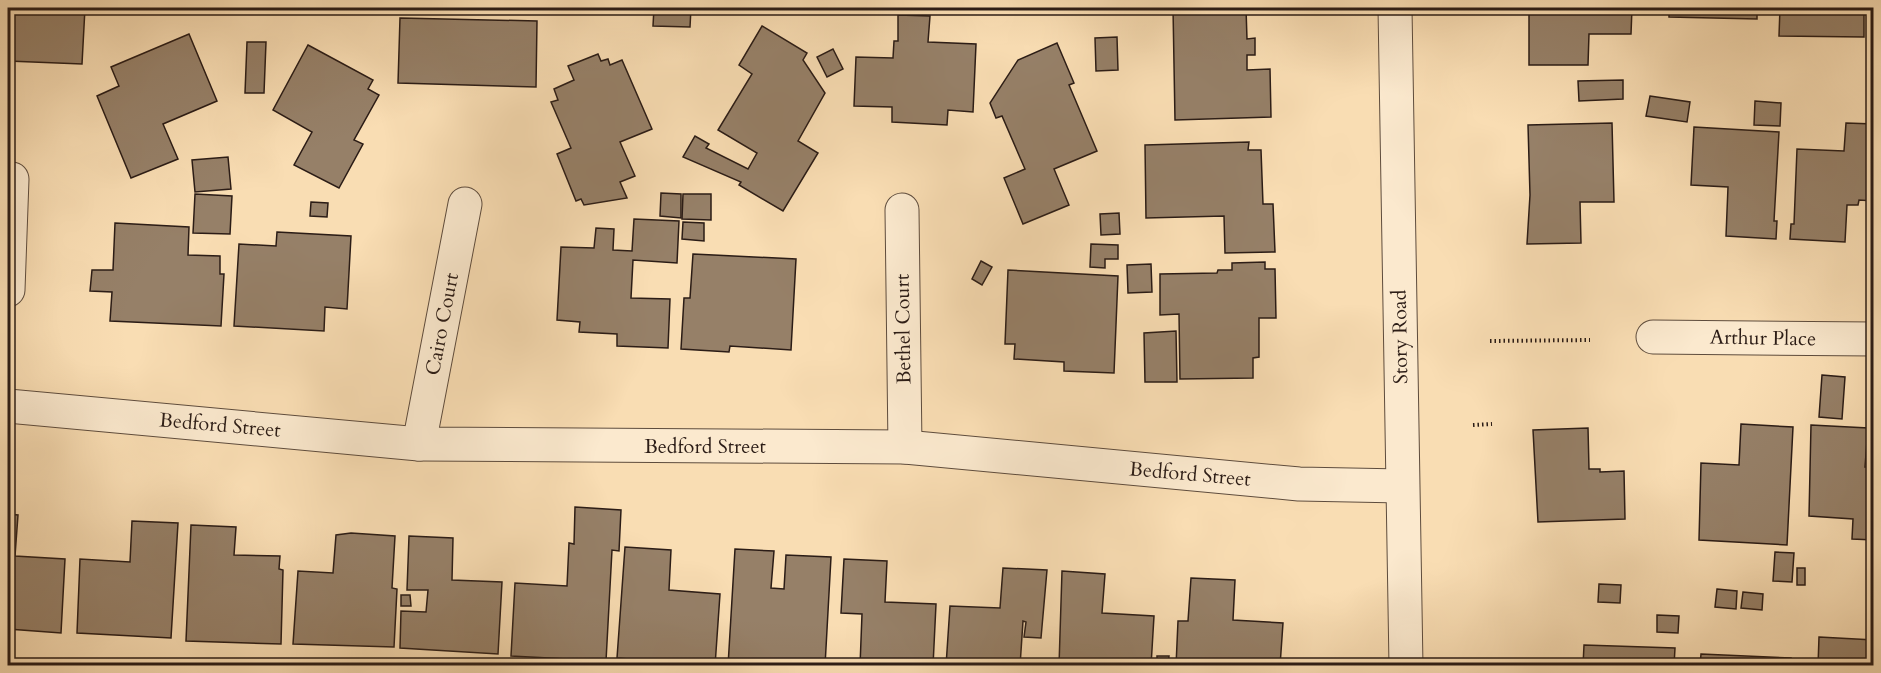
<svg xmlns="http://www.w3.org/2000/svg" width="1881" height="673" viewBox="0 0 1881 673" font-family="Cardo,serif">
  <rect width="100%" height="100%" fill="#f9ddb3"/>
  <filter id="stains"><feTurbulence type="fractalNoise" baseFrequency=".00333" numOctaves="4"/><feColorMatrix values="0 0 0 0 .2 0 0 0 0 .09 0 0 0 0 .02 0 0 0 .5 -.17"/></filter>
  <radialGradient id="worn" r=".72"><stop offset=".6" stop-color="#630" stop-opacity="0"/><stop offset="1" stop-color="#630" stop-opacity=".3"/></radialGradient>
  <g fill="#968068" stroke="#2b1c16" stroke-width="1.5">
    <polygon points="8,8 85,8 82,64 8,61"/>
    <polygon points="654,8 691,8 690,27 653,26"/>
    <polygon points="1173,8 1246,8 1247,39 1255,38 1255,55 1247,55 1247,70 1270,69 1271,117 1175,120"/>
    <polygon points="1529,8 1632,8 1631,34 1589,34 1588,65 1529,65"/>
    <polygon points="1669,8 1757,8 1757,19 1669,17"/>
    <polygon points="1780,8 1864,8 1864,37 1779,36"/>
    <polygon points="898,15 930,16 928,42 976,44 973,112 948,110 947,125 892,122 892,107 854,106 856,57 893,58 894,41 898,41"/>
    <polygon points="400,18 537,21 536,87 398,83"/>
    <polygon points="762,26 807,53 803,60 825,93 798,141 818,153 783,211 739,185 741,182 683,157 695,136 709,144 706,148 748,169 757,153 718,130 752,74 739,65"/>
    <polygon points="189,34 217,101 163,124 178,159 131,178 97,96 119,86 111,67"/>
    <polygon points="1117,37 1118,70 1096,71 1095,38"/>
    <polygon points="247,42 266,42 264,93 245,93"/>
    <polygon points="1057,43 1074,83 1069,85 1097,151 1054,169 1069,205 1023,224 1004,178 1025,169 1002,116 996,118 990,103 1018,60"/>
    <polygon points="308,45 373,80 368,89 379,95 354,140 363,144 339,188 294,165 312,132 273,110"/>
    <polygon points="833,49 843,69 827,77 817,57"/>
    <polygon points="598,54 601,61 608,59 610,65 622,60 652,129 620,142 635,176 620,182 627,198 584,205 581,199 576,201 557,154 571,148 551,102 558,100 554,89 574,80 568,66"/>
    <polygon points="1623,80 1623,99 1579,101 1578,81"/>
    <polygon points="1650,96 1690,102 1687,122 1646,116"/>
    <polygon points="1755,101 1781,103 1780,126 1754,125"/>
    <polygon points="1612,123 1614,202 1580,202 1581,243 1527,244 1530,195 1528,125"/>
    <polygon points="1846,123 1874,124 1874,201 1859,200 1858,205 1847,205 1845,242 1790,239 1791,224 1794,224 1797,149 1844,151"/>
    <polygon points="1694,127 1779,132 1774,221 1777,221 1776,239 1726,236 1728,187 1691,185"/>
    <polygon points="1249,142 1248,150 1261,150 1263,204 1273,204 1275,252 1225,253 1224,216 1146,218 1145,145"/>
    <polygon points="228,157 231,189 195,192 192,160"/>
    <polygon points="661,193 681,194 681,218 660,216"/>
    <polygon points="195,194 232,196 230,234 193,233"/>
    <polygon points="683,194 711,194 711,220 682,219"/>
    <polygon points="311,202 328,203 327,217 310,216"/>
    <polygon points="1119,213 1120,234 1101,235 1100,214"/>
    <polygon points="634,219 679,221 677,263 633,260 631,298 670,299 668,348 617,346 617,334 579,332 580,322 557,320 561,247 594,248 596,228 614,229 613,250 632,251"/>
    <polygon points="683,222 704,223 704,241 682,239"/>
    <polygon points="115,223 189,227 188,255 220,256 220,274 224,274 221,326 110,321 112,292 90,291 92,270 113,270"/>
    <polygon points="277,232 351,236 347,309 325,307 324,331 234,326 239,244 276,246"/>
    <polygon points="1091,244 1118,245 1118,259 1105,259 1105,268 1090,267"/>
    <polygon points="693,254 796,259 791,350 730,346 729,352 681,349 684,298 690,298"/>
    <polygon points="981,261 992,267 982,285 972,279"/>
    <polygon points="1265,262 1265,269 1275,269 1276,318 1259,318 1259,357 1253,358 1253,378 1180,379 1179,314 1160,315 1160,274 1217,273 1218,270 1232,270 1232,263"/>
    <polygon points="1151,264 1152,292 1128,293 1127,265"/>
    <polygon points="1008,270 1118,276 1114,373 1064,371 1064,362 1014,359 1015,344 1005,344"/>
    <polygon points="1176,331 1177,382 1145,382 1144,333"/>
    <polygon points="1822,375 1845,377 1842,419 1819,417"/>
    <polygon points="1741,424 1793,427 1787,545 1699,540 1701,463 1739,465"/>
    <polygon points="1811,425 1868,428 1865,467 1874,467 1874,540 1852,539 1853,519 1809,516"/>
    <polygon points="1588,428 1589,469 1600,469 1600,472 1624,471 1625,519 1538,522 1533,430"/>
    <polygon points="575,507 621,510 619,551 612,550 606,661 511,656 515,583 567,586 569,543 574,544"/>
    <polygon points="8,514 18,515 15,556 65,559 61,633 8,629"/>
    <polygon points="132,521 178,523 171,638 77,633 80,559 130,562"/>
    <polygon points="191,525 236,527 234,555 280,556 279,569 283,570 281,644 186,641"/>
    <polygon points="351,533 395,536 392,588 397,589 394,647 293,644 298,571 333,573 336,535"/>
    <polygon points="409,536 453,538 452,580 502,582 498,654 400,648 401,611 426,612 428,590 407,590"/>
    <polygon points="625,547 671,550 669,590 720,594 715,666 617,658"/>
    <polygon points="735,549 774,551 771,588 784,589 786,555 831,557 825,666 728,666"/>
    <polygon points="1775,552 1794,553 1792,582 1773,581"/>
    <polygon points="844,559 887,561 885,602 936,604 933,666 860,666 862,614 841,613"/>
    <polygon points="1003,568 1047,570 1041,638 1024,637 1026,622 1023,621 1020,666 946,666 950,606 1000,608"/>
    <rect x="1797" y="568" width="8" height="17"/>
    <polygon points="1062,571 1105,574 1102,613 1154,616 1151,666 1059,666"/>
    <polygon points="1191,578 1235,580 1233,620 1283,623 1280,666 1176,666 1178,621 1188,621"/>
    <polygon points="1599,584 1621,585 1620,603 1598,602"/>
    <polygon points="1717,589 1737,591 1736,609 1715,607"/>
    <polygon points="1743,592 1763,594 1762,610 1741,608"/>
    <polygon points="401,595 410,595 411,606 401,606"/>
    <polygon points="1657,615 1679,616 1678,633 1657,632"/>
    <polygon points="1819,637 1874,640 1874,666 1818,666"/>
    <polygon points="1584,645 1675,648 1674,666 1583,666"/>
    <polygon points="1701,654 1791,658 1790,666 1700,666"/>
    <polygon points="1157,656 1169,656 1168,666 1157,666"/>
  </g>
  <g fill="none" stroke-linecap="round" stroke-linejoin="round">
    <defs>
      <g id="minor">
        <polyline points="1395,8 1406,666"/>
        <polyline points="902,210 905,447"/>
        <polyline points="8,290 12,179"/>
        <polyline points="1653,337 1874,339"/>
        <polyline points="8,406 419,444 905,447 1299,484 1402,486"/>
        <polyline points="419,444 465,204"/>
      </g>
    </defs>
    <use href="#minor" stroke="#5e4c3d" stroke-width="35"/>
    <g stroke="#2b1c16" stroke-width="4" stroke-dasharray="1.5 3" stroke-linecap="butt">
      <polyline points="1490,341 1590,340"/>
      <polyline points="1473,425 1492,424"/>
    </g>
    <use href="#minor" stroke="#fbe9ce" stroke-width="33"/>
  </g>
  <g text-anchor="middle" dominant-baseline="central" stroke-width="5" stroke-linejoin="round" paint-order="stroke">
    <g font-size="20" fill="#2b1c16" stroke="#fbe9ce">
      <text transform="translate(442 324) rotate(-79)">Cairo Court</text>
      <text transform="translate(903 329) rotate(-91)">Bethel Court</text>
      <text transform="translate(1400 337) rotate(-91)">Story Road</text>
      <text transform="translate(1763 338) rotate(1)">Arthur Place</text>
      <text transform="translate(220 425) rotate(5)">Bedford Street</text>
      <text x="705" y="446">Bedford Street</text>
      <text transform="translate(1190 474) rotate(5)">Bedford Street</text>
    </g>
  </g>
  <rect width="1881" height="673" fill="none" stroke="#f9ddb3" stroke-width="30"/>
  <rect x="9" y="9" width="1863" height="655" fill="none" stroke="#2b1c16" stroke-width="3"/>
  <rect x="15" y="15" width="1851" height="643" fill="none" stroke="#2b1c16" stroke-width="1.5"/>
  <rect width="100%" height="100%" filter="url(#stains)"/>
  <rect width="100%" height="100%" fill="url(#worn)"/>
</svg>
